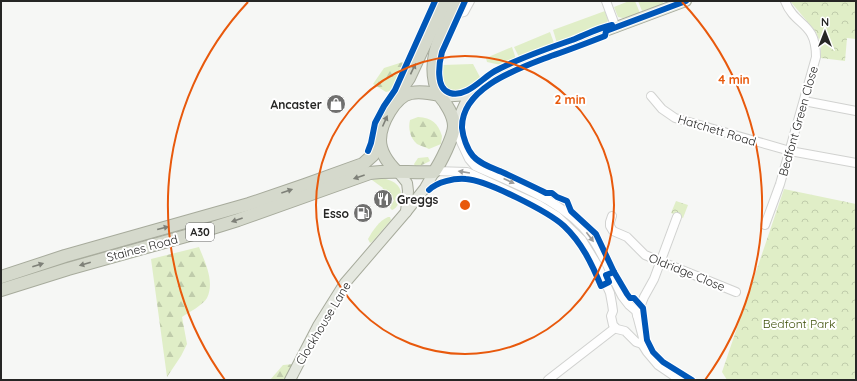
<svg xmlns="http://www.w3.org/2000/svg" width="857" height="381" viewBox="0 0 857 381" font-family="Quicksand,sans-serif">
  <defs>
    <pattern id="forest-firs" width="22" height="20" patternUnits="userSpaceOnUse"><rect width="22" height="20" fill="#e0eec7"/><path d="M5 1l3.5 6h-7zM16 11l3.5 6h-7z" fill="#c0ccab"/></pattern>
    <pattern id="park-crowns" width="20" height="18" patternUnits="userSpaceOnUse"><rect width="20" height="18" fill="#e0eec7"/><path d="M2 6a3 3 0 1 1 6 0M12 15a3 3 0 1 1 6 0" fill="none" stroke="#c0ccab"/></pattern>
  </defs>
  <rect width="100%" height="100%" fill="#f6f7f5"/>
  <g fill="#e0eec7">
    <polygon points="629,1 635,1 640,13 623,18 618,17 614,7"/>
    <polygon points="638,1 662,1 664,4 642,11"/>
    <polygon points="605,11 608,20 606,26 557,43 553,30"/>
    <polygon points="550,32 554,43 519,57 514,47"/>
    <polygon points="512,47 516,59 501,65 487,62 486,58"/>
    <path d="M473,64L481,79C458,95 442,100 442,65Z"/>
    <path d="M380,178C392,179 405,186 400,200C398,204 397,208 392,210L390,208L394,200L382,190L383,188L372,180Z"/>
    <path d="M388,217H390L391,220L372,242L370,243L368,239C373,230 379,221 388,217Z"/>
  </g>
  <g fill="url(#forest-firs)">
    <polygon points="406,61 405,66 394,90 386,92 373,84 384,68"/>
    <path d="M418,117C432,118 438,123 442,136L441,144L429,149C426,147 420,146 417,144C410,138 408,128 410,120Z"/>
    <polygon points="428,157 430,161 422,165 415,166 414,164 418,158"/>
    <path d="M199,247C205,262 215,282 207,298C203,305 188,313 182,317L187,344L181,356L167,377L151,259Z"/>
    <polygon points="294,364 286,380 270,380 283,365"/>
  </g>
  <g fill="url(#park-crowns)">
    <polygon points="790,1 856,1 856,39 847,38 845,61 821,58 821,45 816,32"/>
    <polygon points="784,189 856,204 856,380 727,380 722,372"/>
    <polygon points="676,201 688,205 683,218 671,213"/>
  </g>
  <g fill="none" stroke-linecap="round" stroke-linejoin="round">
    <defs>
      <g id="minor">
        <polyline points="606,1 616,28"/>
        <polyline points="453,10 460,13 464,12 470,1"/>
        <polyline points="651,96 662,109 675,118 790,151 856,163"/>
        <polyline points="804,101 856,111"/>
        <path d="M454,127L469,159L475,166C514,184 565,201 591,237C604,255 612,277 622,296L629,305L636,311L643,338L642,344L647,352L658,365L680,380"/>
        <polyline points="435,171 467,172 539,205 557,216 582,240 598,266 610,293 612,304 613,311 611,316 613,325 617,329 625,331 636,342 642,344"/>
        <polyline points="612,216 610,222 610,226 613,231 627,237 645,255 736,292"/>
        <path d="M765,225L780,184L816,57C816,21 795,27 785,1"/>
        <polyline points="637,315 644,297 654,279 677,217"/>
        <polyline points="548,380 615,328"/>
      </g>
      <g id="major">
        <polyline points="440,97 469,95 499,74 517,64 686,1"/>
        <polyline points="454,125 458,119 469,95"/>
        <polyline points="399,173 407,183 408,191 406,212"/>
        <polyline points="290,380 318,326 345,283 406,212 425,188 434,172"/>
      </g>
      <g id="highway">
        <path d="M439,95C424,61 442,32 457,1"/>
        <polyline points="396,100 396,97 409,78 445,1"/>
        <polyline points="1,277 65,256 249,204 305,185 363,164 373,155 380,140"/>
        <path d="M1,290L68,269L193,234L238,220L370,173C391,170 412,173 434,172C440,164 454,136 454,126C454,116 446,103 439,95C430,93 421,91 411,93C395,96 380,124 380,140C380,153 389,164 397,172"/>
      </g>
    </defs>
    <use href="#minor" stroke="#d1d2d0" stroke-width="10"/>
    <use href="#major" stroke="#a7ab9c" stroke-width="12"/>
    <use href="#highway" stroke="#a7ab9c" stroke-width="14"/>
    <use href="#minor" stroke="#fefefe" stroke-width="8"/>
    <use href="#major" stroke="#e5e8e0" stroke-width="10"/>
    <use href="#highway" stroke="#d5d9cc" stroke-width="12"/>
    <defs>
      <g id="cycleway">
        <path d="M465,1L442,52C439,63 435,89 450,93C467,98 482,78 495,71C519,58 546,49 572,40C585,35 598,28 612,25"/>
        <path d="M686,1L606,31L605,36C587,43 569,50 551,56C520,68 461,87 462,128C463,137 467,149 473,156C480,164 492,168 502,172C517,179 532,186 546,193H552L557,197L567,201L571,211L596,234L614,272L627,294L630,298H634L643,308L647,340L653,352L663,362L692,380"/>
        <polyline points="368,151 371,143 375,123 384,106 395,90 435,1"/>
        <path d="M429,190C437,182 454,178 466,179C486,180 549,212 564,226C582,243 592,264 601,286L609,282L606,275L614,272"/>
      </g>
    </defs>
    <use href="#cycleway" stroke="#fff" stroke-width="8"/>
    <use href="#cycleway" stroke="#0057b8" stroke-width="6"/>
  </g>
  <defs><path id="oneway-solid" d="M-6-.8H1V-3.2L6.5 0L1 3.2V.8H-6Z"/></defs>
  <g fill="#7e8078">
    <use href="#oneway-solid" transform="translate(413 69) rotate(-65)"/>
    <use href="#oneway-solid" transform="translate(385 121) rotate(-66)"/>
    <use href="#oneway-solid" transform="translate(359 177) rotate(161)"/>
    <use href="#oneway-solid" transform="translate(287 191) rotate(-19)"/>
    <use href="#oneway-solid" transform="translate(237 220) rotate(161)"/>
    <use href="#oneway-solid" transform="translate(163 228) rotate(-14)"/>
    <use href="#oneway-solid" transform="translate(85 264) rotate(164)"/>
    <use href="#oneway-solid" transform="translate(38 265) rotate(-18)"/>
  </g>
  <g fill="#9d9d9c">
    <use href="#oneway-solid" transform="translate(464 172) rotate(-171)"/>
    <use href="#oneway-solid" transform="translate(509 181) rotate(25)"/>
    <use href="#oneway-solid" transform="translate(590 237) rotate(53)"/>
  </g>
  <g fill="none" stroke="#e8590c" stroke-width="2">
    <circle cx="465" cy="205" r="149"/>
    <path d="M225 380A297 297 0 0 1 248 2M682 2A297 297 0 0 1 705 380"/>
  </g>
  <defs>
    <symbol id="shop-disc" viewBox="-11 -11 22 22"><circle r="9.5" fill="#6f6f6e" stroke="#fff"/><path d="M-5-2.5h2.3a2.7 3.5 0 0 1 5.4 0H5L5.5 6h-11ZM-1.5-2.5h3a1.5 2.3 0 0 0-3 0Z" fill="#fff"/></symbol>
    <symbol id="restaurant-disc" viewBox="-11 -11 22 22"><circle r="9.5" fill="#6f6f6e" stroke="#fff"/><path d="M-5-6h1v4h1v-4h1v4h1v-4h1v5L-1.5 .5V6h-2V.5L-5-1ZM5-6V6H3V1.5H1.5Q1.5-4 5-6Z" fill="#fff"/></symbol>
    <symbol id="fuel-disc" viewBox="-11 -11 22 22"><circle r="9.5" fill="#6f6f6e" stroke="#fff"/><path d="M-5.5-6h7V0h2V4h1.3V-2.5L3-4.5l.8-.8L6-3V5H2.5V1h-1V6h-7ZM-4.2-4.7v3.2H.2V-4.7Z" fill="#fff"/></symbol>
  </defs>
  <g fill-rule="evenodd">
    <use href="#shop-disc" x="325" y="93" width="22" height="22"/>
    <use href="#restaurant-disc" x="372" y="188" width="22" height="22"/>
    <use href="#fuel-disc" x="352" y="202" width="22" height="22"/>
  </g>
  <g text-anchor="middle" dominant-baseline="central" stroke-width="4" stroke-linejoin="round" paint-order="stroke">
    <rect fill="#fff" stroke="#676766" stroke-width="1" x="186" y="223" width="28" height="18" rx="3"/>
    <g font-size="11" font-weight="bold" fill="#262625">
      <text x="200" y="232">A30</text>
    </g>
    <g font-size="12" font-weight="bold" fill="#262625" stroke="#fff" text-anchor="end">
      <text x="322" y="104">Ancaster</text>
      <text x="397" y="199" text-anchor="start">Greggs</text>
      <text x="349" y="213">Esso</text>
    </g>
    <g font-size="12" fill="#262625" stroke="#fff">
      <text transform="translate(798 121) rotate(-74)">Bedfont Green Close</text>
      <text transform="translate(717 130) rotate(17)">Hatchett Road</text>
      <text transform="translate(142 248) rotate(-15)">Staines Road</text>
      <text transform="translate(687 272) rotate(22)">Oldridge Close</text>
      <text transform="translate(323 323) rotate(-59)">Clockhouse Lane</text>
    </g>
    <g font-size="12" fill="#3d4f08" stroke="#fff">
      <text x="799" y="323">Bedfont Park</text>
    </g>
  </g>
  <circle cx="465" cy="205" r="6" fill="#e8590c" stroke="#fff" stroke-width="2"/>
  <g font-size="12" text-anchor="middle" font-weight="bold" fill="#e8590c" stroke="#fff" stroke-width="4" stroke-linejoin="round" paint-order="stroke">
    <text x="734" y="84">4 min</text>
    <text x="570" y="104">2 min</text>
  </g>
  <rect width="857" height="381" fill="none" stroke="#262625" stroke-width="4"/>
  <g transform="translate(825 32)" stroke="#ffffff" stroke-width="3" paint-order="stroke">
  <path d="M0-3L7 15L0 10L-7 15Z" fill="#262625"/>
  <text y="-6" font-size="11" font-weight="bold" text-anchor="middle" fill="#262625">N</text>
  </g>
</svg>
